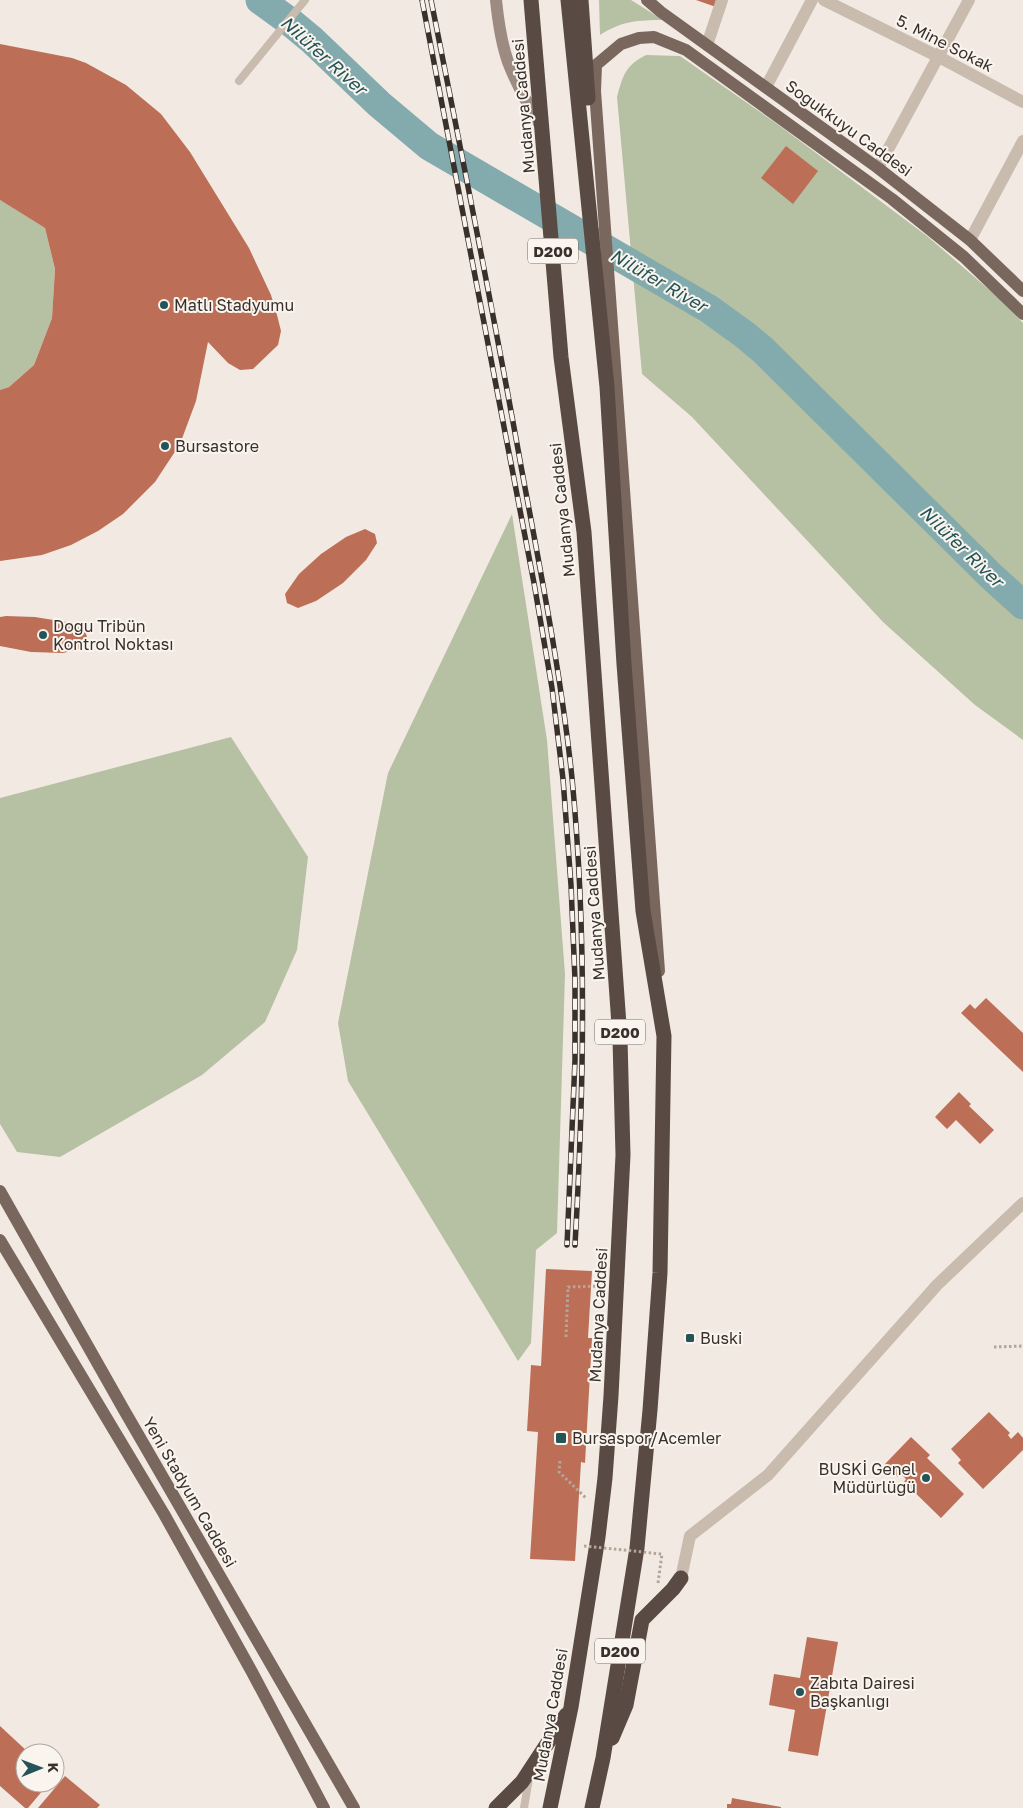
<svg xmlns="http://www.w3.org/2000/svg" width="1023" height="1808" viewBox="0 0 1023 1808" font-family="'Golos Text',sans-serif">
  <rect width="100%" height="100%" fill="#f2eae2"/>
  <g fill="#b6c0a3">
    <path d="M599,0H631L663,20C638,20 622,21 600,35Z"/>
    <path d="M646,55L680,56L780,126L927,236L1001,300L1023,323V740L975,705L883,622L692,417L642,374L617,97C623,75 625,66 646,55Z"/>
    <polygon points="0,200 45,228 55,269 52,318 34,365 9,387 0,390"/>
    <polygon points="512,514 547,740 565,974 557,1233 536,1250 531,1343 518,1361 348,1081 338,1023 388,773"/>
    <polygon points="231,737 308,857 297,950 265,1022 202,1075 60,1157 17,1152 0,1124 0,798"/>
  </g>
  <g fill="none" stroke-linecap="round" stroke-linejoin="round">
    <polyline stroke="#83abad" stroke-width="29" points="260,0 289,21 312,40 379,104 429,146 709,309 745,335 763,350 991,576 1023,605"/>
  </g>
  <g fill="#bc6f56">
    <polygon points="696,0 718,0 716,7"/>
    <polygon points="0,44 72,58 86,63 126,85 161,114 190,152 249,248 271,295 277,315 281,331 278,345 253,369 240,370 228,363 208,342 196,401 180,444 155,482 123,514 98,531 71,545 42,555 0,561 0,390 9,387 34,365 52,318 55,269 45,228 0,200"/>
    <polygon points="786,146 818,171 793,204 761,178"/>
    <polygon points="365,529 375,534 377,543 366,560 343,583 316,601 298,608 287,603 285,594 299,574 321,554 346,537"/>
    <polygon points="6,616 35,617 66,622 85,630 88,641 83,648 63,653 31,652 0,646 0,617"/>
    <polygon points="986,998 1023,1033 1023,1072 961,1013 970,1004 975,1009"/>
    <polygon points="959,1092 971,1104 969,1106 994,1130 980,1144 956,1120 947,1129 935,1117"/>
    <polygon points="546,1269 592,1271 588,1338 592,1338 585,1463 581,1462 575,1561 530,1559 538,1432 527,1431 531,1365 541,1366"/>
    <polygon points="989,1412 1010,1433 1008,1435 1011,1439 1018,1432 1023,1438 1023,1450 983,1489 958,1463 961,1460 951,1449"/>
    <polygon points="911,1437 930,1455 927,1458 964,1494 941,1518 904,1482 906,1479 901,1474 898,1477 885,1464"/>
    <polygon points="807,1637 838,1642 818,1756 788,1751 795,1710 769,1705 774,1674 800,1678"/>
    <polygon points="0,1726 29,1753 25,1753 25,1783 49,1783 28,1808 25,1808 0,1786"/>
    <polygon points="65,1776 100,1805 97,1808 38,1808"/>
    <polygon points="732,1798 781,1807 781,1808 727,1808 727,1804 731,1804"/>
  </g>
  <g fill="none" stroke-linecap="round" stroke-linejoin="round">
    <g stroke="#b5a598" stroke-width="3" stroke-dasharray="2.5 2.5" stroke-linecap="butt">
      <polyline points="566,1337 568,1287 602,1286"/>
      <polyline points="994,1347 1023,1346"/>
      <polyline points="560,1461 559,1472 587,1499"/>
      <polyline points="658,1583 662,1554"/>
    </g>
    <g stroke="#c9bbae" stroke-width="8">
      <polyline points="239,81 305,0"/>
      <polyline points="524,1808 529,1778"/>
    </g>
    <g stroke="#c9bbae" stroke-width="12">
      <polyline points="824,0 939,57 1023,102"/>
      <polyline points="707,45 722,0"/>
      <polyline points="766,87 812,0"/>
      <polyline points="878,168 969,0"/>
      <polyline points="970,240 1023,141"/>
      <polyline points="681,1578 690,1536 768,1475 937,1285 1023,1203"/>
    </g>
    <path stroke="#9d8a80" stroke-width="12" d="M496,0C498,20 501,42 508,62C517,85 529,107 542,128"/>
    <g stroke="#79675e" stroke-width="12">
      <polyline points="647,0 661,12 878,168 970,240 1023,291"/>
      <polyline points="659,971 595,91 596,65 621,44 639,38 654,37 686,50 892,199 964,257 1023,314"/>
      <polyline points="0,1191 124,1410 354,1808"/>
      <polyline points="0,1240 164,1514 252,1672 324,1808"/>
    </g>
    <g stroke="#594a44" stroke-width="15">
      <polyline points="531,0 561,357 584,532 620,1039 623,1155 611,1396 605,1478 598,1537 571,1707 550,1808"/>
      <polyline points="568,0 607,387 624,664 643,911 664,1036 660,1273 650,1410 637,1548 603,1758 592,1808"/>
      <polyline points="581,0 588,98"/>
      <polyline points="612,1738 626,1705 642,1620 673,1589 681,1578"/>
      <polyline points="496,1808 522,1782 566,1715"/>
    </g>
    <defs>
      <g id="rail">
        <polyline points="422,0 534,583 552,688 563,779 571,885 575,980 575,1060 567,1245"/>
        <path d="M431,0C462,155 493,310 521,466C540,569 561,673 572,778C587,934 584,1089 575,1245"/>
      </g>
    </defs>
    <use href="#rail" stroke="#39302c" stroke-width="5.5"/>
    <use href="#rail" stroke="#f9f4ee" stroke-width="4" stroke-dasharray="11" stroke-linecap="butt"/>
    <polyline stroke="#b5a598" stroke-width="3" stroke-dasharray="2.5 2.5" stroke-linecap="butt" points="584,1546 662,1554"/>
  </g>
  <g fill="#245457" stroke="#f9f4ee" stroke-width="2">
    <circle cx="164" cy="305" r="5"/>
    <circle cx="165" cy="446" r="5"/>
    <circle cx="43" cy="635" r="5"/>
    <rect x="685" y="1333" width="10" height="10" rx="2.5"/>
    <rect x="555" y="1432" width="12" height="12" rx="2.5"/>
    <circle cx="926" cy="1478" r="5"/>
    <circle cx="800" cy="1692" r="5"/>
  </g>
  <g text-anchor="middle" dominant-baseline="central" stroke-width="4" stroke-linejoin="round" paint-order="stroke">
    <g fill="#f9f4ee" stroke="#736b66" stroke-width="1">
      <rect x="528" y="238.5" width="50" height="25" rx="4"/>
      <rect x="595" y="1019.5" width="50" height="25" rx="4"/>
      <rect x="595" y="1638.5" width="50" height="25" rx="4"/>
    </g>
    <g font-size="15" font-weight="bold" fill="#39302c">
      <text x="553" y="251">D200</text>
      <text x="620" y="1032">D200</text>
      <text x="620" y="1651">D200</text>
    </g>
    <g font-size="16" fill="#39302c" stroke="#f9f4ee">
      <text transform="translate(945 43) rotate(27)">5. Mine Sokak</text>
      <text transform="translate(523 106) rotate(-95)">Mudanya Caddesi</text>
      <text transform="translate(849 128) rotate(36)">Soğukkuyu Caddesi</text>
      <text transform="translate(562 510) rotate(-96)">Mudanya Caddesi</text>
      <text transform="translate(594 913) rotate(-94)">Mudanya Caddesi</text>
      <text transform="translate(598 1315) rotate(-87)">Mudanya Caddesi</text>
      <text transform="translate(190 1492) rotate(60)">Yeni Stadyum Caddesi</text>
      <text transform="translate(550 1715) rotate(-80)">Mudanya Caddesi</text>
    </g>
    <g font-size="16" fill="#39302c" stroke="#f9f4ee" text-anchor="start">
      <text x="174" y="305">Matlı Stadyumu</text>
      <text x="175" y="446">Bursastore</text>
      <text x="53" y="626">Doğu Tribün<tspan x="53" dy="18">Kontrol Noktası</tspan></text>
      <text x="700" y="1338">Buski</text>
      <text x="572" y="1438">Bursaspor/Acemler</text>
      <text x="916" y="1469" text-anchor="end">BUSKİ Genel<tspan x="916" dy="18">Müdürlüğü</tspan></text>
      <text x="810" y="1683">Zabıta Dairesi<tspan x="810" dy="18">Başkanlığı</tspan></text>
    </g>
    <g font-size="18" font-style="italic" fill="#245457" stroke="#f9f4ee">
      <text transform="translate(324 55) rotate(42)">Nilüfer River</text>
      <text transform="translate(659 280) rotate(30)">Nilüfer River</text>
      <text transform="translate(962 546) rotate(44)">Nilüfer River</text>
    </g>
  </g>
  <g transform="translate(40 1768) rotate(89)"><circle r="24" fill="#f9f4ee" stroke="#aca6a0"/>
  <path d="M0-4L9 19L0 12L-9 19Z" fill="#245457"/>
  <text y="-8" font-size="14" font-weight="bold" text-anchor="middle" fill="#39302c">K</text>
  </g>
</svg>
